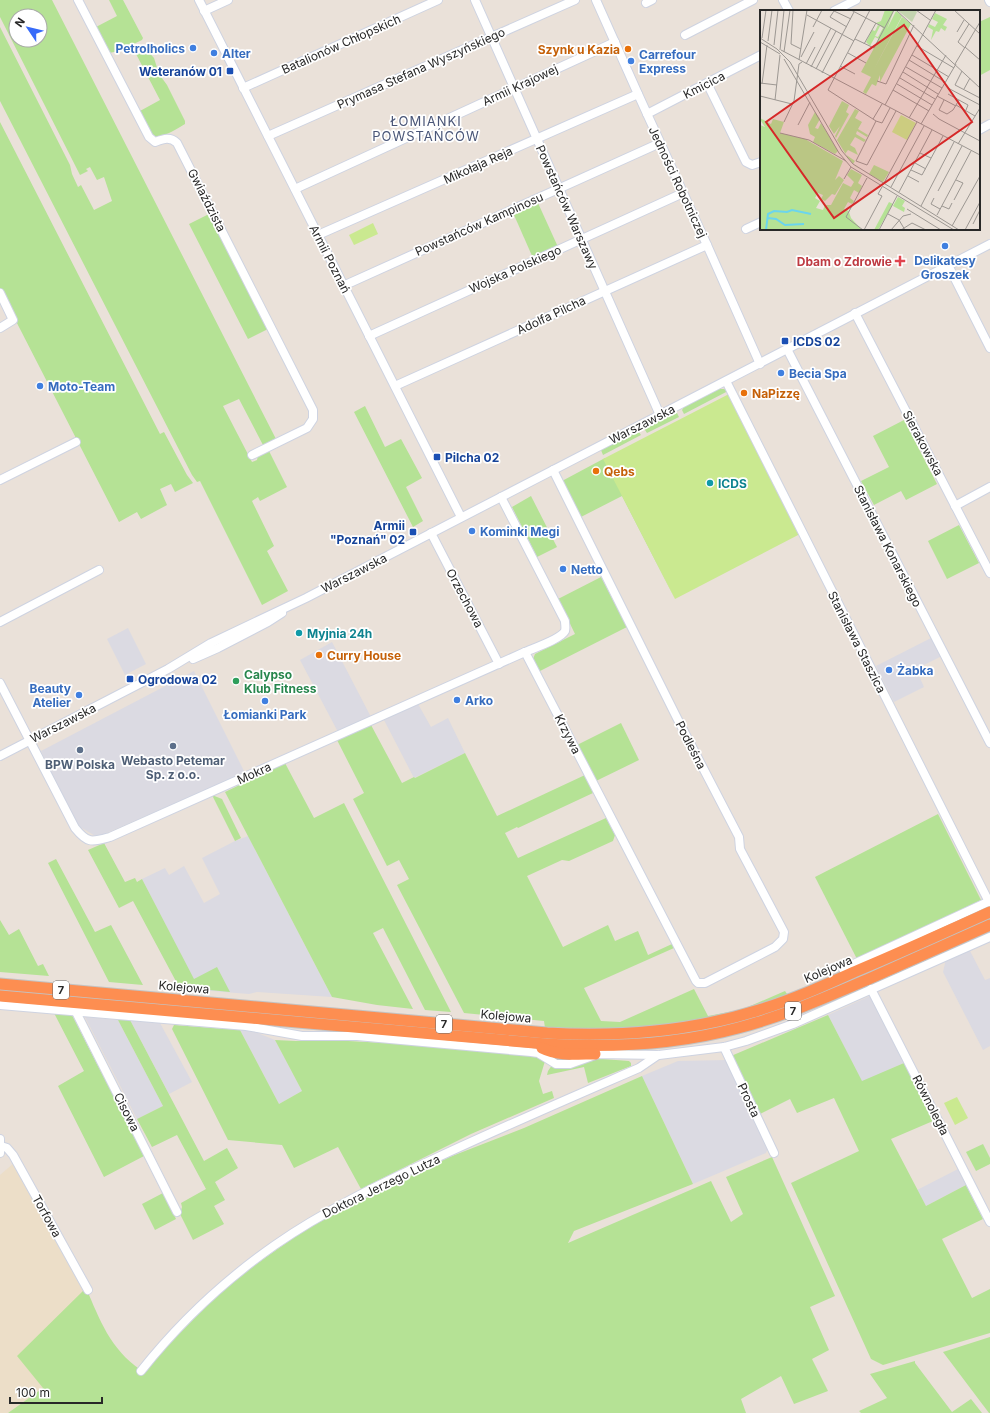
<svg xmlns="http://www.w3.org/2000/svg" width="990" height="1413" viewBox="0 0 990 1413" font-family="Inter,sans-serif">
  <rect width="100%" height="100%" fill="#eae1d9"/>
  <g fill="#dbdae2">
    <polygon points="128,628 146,664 125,675 107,639"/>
    <polygon points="933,637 942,656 916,669 924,687 894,702 876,666"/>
    <polygon points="332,642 371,717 338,732 300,660"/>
    <polygon points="194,671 245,773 97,837 77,825 41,751"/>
    <polygon points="418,704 431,727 448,718 465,753 414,778 384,720"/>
    <polygon points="248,836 332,997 257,992 249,994 199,990 142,879 165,868 169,875 184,866 204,903 220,894 202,858 235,841"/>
    <polygon points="969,949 985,980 990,978 990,1046 983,1050 943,972 946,959"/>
    <polygon points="870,996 904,1063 862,1082 828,1015"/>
    <polygon points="85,1017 118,1020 163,1106 137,1119"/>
    <polygon points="130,1020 160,1023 192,1082 169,1094"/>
    <polygon points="240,1030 250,1030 275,1040 302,1091 279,1104"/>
    <polygon points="727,1060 768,1148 766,1153 693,1184 642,1076 678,1061"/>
    <polygon points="958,1169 966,1185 926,1206 917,1190"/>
  </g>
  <polygon fill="#ecdec8" points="14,1163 86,1288 43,1388 8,1413 0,1413 0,1175"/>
  <g fill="#b5e295" fill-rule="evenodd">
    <path d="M0,0H52L276,439L263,445L239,399L223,406L252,462L257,460L258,456L269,451L287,487L260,501L258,497L252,501L274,546L267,551L288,591L262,605L200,481L197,482L192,475L0,101V27L70,165L72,174L78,187L81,185L94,210L112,201L104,177L97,180L90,167L86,169L88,171L80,175L0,17ZM16,16H40V40H16Z"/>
    <polygon points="109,0 123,0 143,38 142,40 119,51 109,53 96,27 117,16"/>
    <polygon points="990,17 990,70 979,76 979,22"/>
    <path d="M144,47L154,58L159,74L167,85L185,121V124C176,129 161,140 151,135L140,111L160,100L135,52Z"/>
    <polygon points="0,122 160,434 164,432 187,475 193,483 175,492 171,484 160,489 167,505 141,519 137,512 119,522 0,290"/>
    <polygon points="538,203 558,247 533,258 514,215"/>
    <polygon points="209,211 268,329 248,339 189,224 207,215"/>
    <polygon points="719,389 724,389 728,391 684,414 682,410 684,407"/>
    <polygon points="365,406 385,447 401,439 422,478 406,487 423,521 413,527 354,412"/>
    <polygon points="673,412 677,413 679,417 647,433 645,430 646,426"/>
    <polygon points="904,420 937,484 906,500 901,491 874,505 861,481 889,467 873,436"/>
    <polygon points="636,432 639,432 641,435 603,455 601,450"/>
    <polygon points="605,458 675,599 622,496 579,518 562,481"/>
    <polygon points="531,496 557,547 537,557 512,507"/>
    <polygon points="959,525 979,563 947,579 928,541"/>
    <polygon points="601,577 627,627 540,671 533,659 535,654 575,634 558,599"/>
    <polygon points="621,723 639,760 596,781 577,745"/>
    <path d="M371,725L402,783L414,777L415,778L465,753L497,816L585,775L593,793L518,828L517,827L505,833L518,858L606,818L615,835L613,841L569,861L562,860L527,876L563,947L608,925L615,941L638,931L648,955L672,944L674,948L584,988L601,1021L620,1022L694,989L708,1016L734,1011L748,1007L785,991L787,994C774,1001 760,1004 747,1008C680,1029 614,1031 545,1028L544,1021L464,1013L397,885L409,879L399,860L387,866L353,799L364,793L337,740Z"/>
    <polygon points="285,763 314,818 344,803 451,1012 425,1010 383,928 373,933 413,1009 377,1005 332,997 225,792"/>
    <polygon points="212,795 222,799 241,838 235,841"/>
    <polygon points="938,814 981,900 857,959 815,877"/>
    <polygon points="104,843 125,882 135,878 137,882 142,879 194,979 217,967 230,992 179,987 133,901 119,908 88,850"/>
    <polygon points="56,859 95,932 111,925 143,985 109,982 48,863"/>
    <polygon points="0,920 9,935 19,929 38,966 43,964 49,976 0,972"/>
    <polygon points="54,1013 72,1015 144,1156 104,1177 58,1086 84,1071"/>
    <polygon points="828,1015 862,1081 904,1063 933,1121 891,1139 926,1206 966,1185 983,1219 942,1239 972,1298 990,1289 990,1333 883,1365 871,1359 791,1183 859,1151 834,1098 797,1113 790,1099 760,1114 731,1056"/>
    <polygon points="118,1020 130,1020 204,1161 227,1148 238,1168 215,1182 225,1200 214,1206 224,1224 193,1240 180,1214 182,1207 181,1203 206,1189 177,1135 152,1147 137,1119 163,1106"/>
    <polygon points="174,1025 240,1030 279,1104 302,1091 275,1040 296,1041 329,1040 405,1044 535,1056 545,1061 539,1081 543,1094 552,1091 554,1098 471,1134 361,1189 338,1147 294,1168 282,1145 228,1140 172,1029"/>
    <path d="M590,1058L629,1061L631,1063V1066L588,1083L584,1067L547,1075L548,1071L552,1065C564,1073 580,1065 590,1058Z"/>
    <path d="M642,1076L693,1184L574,1231L568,1243L711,1181L731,1222L743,1214L726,1177L772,1157L835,1296L810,1307L829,1350L812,1359L828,1391L794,1404L781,1376L741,1399L746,1413H8L43,1388L17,1356L86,1288C100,1320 110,1349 141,1370L142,1372L211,1301L239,1276L306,1229L382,1190L447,1158L524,1128Z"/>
    <polygon points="983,1144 990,1158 990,1164 976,1171 966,1152"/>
    <polygon points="163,1193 176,1219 155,1230 142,1204"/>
    <polygon points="990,1337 990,1413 989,1413 943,1352"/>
    <polygon points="915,1361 915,1363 952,1412 971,1399 982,1413 861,1413 859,1411 887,1398 870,1374"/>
  </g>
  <g fill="#cae990">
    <polygon points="373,223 378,234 354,245 349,235"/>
    <polygon points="729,394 800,534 675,599 603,459"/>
    <polygon points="957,1097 968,1118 955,1125 944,1103"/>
  </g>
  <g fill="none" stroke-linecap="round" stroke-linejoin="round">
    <defs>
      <g id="minor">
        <path d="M78,0L149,137L155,142C163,139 170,136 177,143L313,410V419L307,428L252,455"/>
        <polyline points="199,0 461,517"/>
        <polyline points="475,0 660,415"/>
        <polyline points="596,0 638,94 707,245 760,364"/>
        <polyline points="783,0 789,11"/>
        <polyline points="989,0 990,2"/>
        <polyline points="646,3 652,0"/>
        <polyline points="204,11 228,0"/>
        <polyline points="834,11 856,0"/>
        <polyline points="685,35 753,0"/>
        <polyline points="707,83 746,162 752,165 761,162"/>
        <polyline points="243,88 438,0"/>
        <polyline points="647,114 761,55"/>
        <polyline points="979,130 990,124"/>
        <polyline points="268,136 575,0"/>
        <polyline points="295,189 615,42"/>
        <polyline points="746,229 761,222"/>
        <polyline points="318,235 638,94"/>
        <polyline points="948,265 990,348"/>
        <polyline points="343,286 660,143"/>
        <polyline points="0,293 13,320 0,328"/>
        <polyline points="855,313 990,573"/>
        <polyline points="369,336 683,193"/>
        <polyline points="787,349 990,743"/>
        <polyline points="726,381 989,902"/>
        <polyline points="395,386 707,245"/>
        <polyline points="0,480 76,442"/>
        <path d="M501,497L565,621C565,624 566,628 565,631C561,639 534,648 525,652L696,981L698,983H705L775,947L783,939L784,932L740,849L739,837L677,718L553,470"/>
        <polyline points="955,506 990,487"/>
        <polyline points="431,533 499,664"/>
        <polyline points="0,622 99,570"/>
        <polyline points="193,659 218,648 268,622 282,613"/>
        <path d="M0,683L75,828C88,844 92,842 110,837L525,652"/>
        <polyline points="0,756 168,669 211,643 306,598 990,244"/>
        <polyline points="843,969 990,901"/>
        <polyline points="871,989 990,1222"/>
        <polyline points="0,1005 246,1026 302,1036 357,1036 531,1052 538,1053 556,1064 570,1064 598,1054 659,1055 724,1047 746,1041 793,1024 990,937"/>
        <polyline points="76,1012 177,1212"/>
        <polyline points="724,1047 774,1153"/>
        <polyline points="0,1139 0,1153"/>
        <polyline points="1,1146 7,1148 13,1155 88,1290"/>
        <path d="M141,1371C179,1323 225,1280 275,1245C324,1211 378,1185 432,1160C500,1128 570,1098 639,1068L658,1055"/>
      </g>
      <g id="highway">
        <path d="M0,984L547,1033C618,1037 690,1032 759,1010C792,1000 823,986 854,972C900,953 945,932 990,912"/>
        <path d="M0,996L546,1044C611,1048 675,1045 738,1028C784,1016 827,997 871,978C911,960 950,943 990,925"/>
        <path d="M542,1048C558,1056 577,1054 595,1054"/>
      </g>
    </defs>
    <use href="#minor" stroke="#ced3e1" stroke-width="10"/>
    <use href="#highway" stroke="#c3c3c3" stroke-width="13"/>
    <use href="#minor" stroke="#fff" stroke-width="8"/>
    <use href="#highway" stroke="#fd8e51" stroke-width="11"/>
  </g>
  <g fill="#3f7fe0" stroke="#fff" stroke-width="1.5">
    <circle cx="193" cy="48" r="4"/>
    <circle cx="214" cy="53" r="4"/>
    <circle cx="631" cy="61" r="4"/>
    <circle cx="945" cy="246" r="4"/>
    <circle cx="781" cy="373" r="4"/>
    <circle cx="40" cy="386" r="4"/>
    <circle cx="472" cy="531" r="4"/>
    <circle cx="563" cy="569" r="4"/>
    <circle cx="889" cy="670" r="4"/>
    <circle cx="79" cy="695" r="4"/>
    <circle cx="457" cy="700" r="4"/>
    <circle cx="265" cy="701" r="4"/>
  </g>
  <g fill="#e8710a" stroke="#fff" stroke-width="1.5">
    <circle cx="628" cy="49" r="4"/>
    <circle cx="744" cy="393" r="4"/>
    <circle cx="596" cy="471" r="4"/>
    <circle cx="319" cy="655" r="4"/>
  </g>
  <g fill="#1a4fb4" stroke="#fff" stroke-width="1.5">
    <rect x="226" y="67" width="8" height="8" rx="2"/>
    <rect x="781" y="337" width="8" height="8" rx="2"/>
    <rect x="433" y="453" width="8" height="8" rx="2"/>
    <rect x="409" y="528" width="8" height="8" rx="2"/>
    <rect x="126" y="675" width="8" height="8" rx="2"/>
  </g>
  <path fill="#e0444e" stroke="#fff" stroke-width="1.5" d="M898 255h4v4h4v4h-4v4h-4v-4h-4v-4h4z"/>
  <g fill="#0f9aa8" stroke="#fff" stroke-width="1.5">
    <circle cx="710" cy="483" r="4"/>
    <circle cx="299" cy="633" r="4"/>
  </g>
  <circle fill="#2e9e5b" stroke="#fff" stroke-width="1.5" cx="236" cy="681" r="4"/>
  <g fill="#5c6f8a" stroke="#fff" stroke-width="1.5">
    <circle cx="173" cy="746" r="4"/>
    <circle cx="80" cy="750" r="4"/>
  </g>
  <g text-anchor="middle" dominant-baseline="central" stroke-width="3.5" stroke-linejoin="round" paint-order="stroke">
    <g fill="#fff" stroke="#686868" stroke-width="1">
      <rect x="53" y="981" width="16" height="18" rx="3"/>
      <rect x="785" y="1002" width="16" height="18" rx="3"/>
      <rect x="436" y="1015" width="16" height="18" rx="3"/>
    </g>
    <g font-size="11" font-weight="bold" fill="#282828">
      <text x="61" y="990">7</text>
      <text x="793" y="1011">7</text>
      <text x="444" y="1024">7</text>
    </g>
    <g font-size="12" fill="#282828" stroke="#fff">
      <text transform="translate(341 44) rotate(-24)">Batalionów Chłopskich</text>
      <text transform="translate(421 68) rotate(-24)">Prymasa Stefana Wyszyńskiego</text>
      <text transform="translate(520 85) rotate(-25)">Armii Krajowej</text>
      <text transform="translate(704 85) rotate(-27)">Kmicica</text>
      <text transform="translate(478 165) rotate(-24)">Mikołaja Reja</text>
      <text transform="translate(678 182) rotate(65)">Jedności Robotniczej</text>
      <text transform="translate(207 200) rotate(63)">Gwiaździsta</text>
      <text transform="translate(567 207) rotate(66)">Powstańców Warszawy</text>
      <text transform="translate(479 224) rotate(-24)">Powstańców Kampinosu</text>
      <text transform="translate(330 259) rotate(63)">Armii Poznań</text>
      <text transform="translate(515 269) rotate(-24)">Wojska Polskiego</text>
      <text transform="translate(551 315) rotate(-25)">Adolfa Pilcha</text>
      <text transform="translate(642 424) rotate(-27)">Warszawska</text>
      <text transform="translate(923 443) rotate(62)">Sierakowska</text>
      <text transform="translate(888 546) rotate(63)">Stanisława Konarskiego</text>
      <text transform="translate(354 573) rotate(-27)">Warszawska</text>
      <text transform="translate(465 598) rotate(62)">Orzechowa</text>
      <text transform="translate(857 642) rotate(63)">Stanisława Staszica</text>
      <text transform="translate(63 723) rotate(-27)">Warszawska</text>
      <text transform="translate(568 734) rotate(63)">Krzywa</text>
      <text transform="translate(691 745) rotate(63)">Podleśna</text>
      <text transform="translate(254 773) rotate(-24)">Mokra</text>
      <text transform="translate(828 969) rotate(-23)">Kolejowa</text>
      <text transform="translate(184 987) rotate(5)">Kolejowa</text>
      <text transform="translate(506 1016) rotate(5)">Kolejowa</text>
      <text transform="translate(749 1100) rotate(65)">Prosta</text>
      <text transform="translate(931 1105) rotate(63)">Równoległa</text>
      <text transform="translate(127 1112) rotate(63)">Cisowa</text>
      <text transform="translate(381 1186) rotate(-26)">Doktora Jerzego Lutza</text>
      <text transform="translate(47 1216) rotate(61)">Torfowa</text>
    </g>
    <g font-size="12" font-weight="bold" fill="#366cbe" stroke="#fff" text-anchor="start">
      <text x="185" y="48" text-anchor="end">Petrolholics</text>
      <text x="222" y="53">Alter</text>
      <text x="639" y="54">Carrefour<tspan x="639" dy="14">Express</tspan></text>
      <text x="945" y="260" text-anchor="middle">Delikatesy<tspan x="945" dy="14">Groszek</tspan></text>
      <text x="789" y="373">Becia Spa</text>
      <text x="48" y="386">Moto-Team</text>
      <text x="480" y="531">Kominki Megi</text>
      <text x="571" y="569">Netto</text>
      <text x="897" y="670">Żabka</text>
      <text x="71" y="688" text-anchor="end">Beauty<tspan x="71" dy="14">Atelier</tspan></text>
      <text x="465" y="700">Arko</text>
      <text x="265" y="714" text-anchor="middle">Łomianki Park</text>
    </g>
    <g font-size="12" font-weight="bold" fill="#c56008" stroke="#fff" text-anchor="start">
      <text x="620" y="49" text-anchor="end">Szynk u Kazia</text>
      <text x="752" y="393">NaPizzę</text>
      <text x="604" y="471">Qebs</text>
      <text x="327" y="655">Curry House</text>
    </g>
    <g font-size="12" font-weight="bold" fill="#164399" stroke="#fff" text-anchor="start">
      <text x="222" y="71" text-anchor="end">Weteranów 01</text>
      <text x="793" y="341">ICDS 02</text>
      <text x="445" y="457">Pilcha 02</text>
      <text x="405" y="525" text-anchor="end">Armii<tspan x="405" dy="14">"Poznań" 02</tspan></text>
      <text x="138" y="679">Ogrodowa 02</text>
    </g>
    <g font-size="12" font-weight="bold" fill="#be3a42" stroke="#fff" text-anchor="end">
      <text x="892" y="261">Dbam o Zdrowie</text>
    </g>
    <g font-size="12" font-weight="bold" fill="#0d838f" stroke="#fff" text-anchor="start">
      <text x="718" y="483">ICDS</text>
      <text x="307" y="633">Myjnia 24h</text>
    </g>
    <g font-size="12" font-weight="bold" fill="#27864d" stroke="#fff" text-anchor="start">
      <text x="244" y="674">Calypso<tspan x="244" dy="14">Klub Fitness</tspan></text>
    </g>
    <g font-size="12" font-weight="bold" fill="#4e5e75" stroke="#fff">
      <text x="173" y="760">Webasto Petemar<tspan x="173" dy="14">Sp. z o.o.</tspan></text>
      <text x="80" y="764">BPW Polska</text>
    </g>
    <g font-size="13" letter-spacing="1" fill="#495577" stroke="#fff">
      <text x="426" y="121">ŁOMIANKI<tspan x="426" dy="15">POWSTAŃCÓW</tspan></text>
    </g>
  </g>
  <g transform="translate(760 10)">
    <rect width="220" height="220" fill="#eae1d9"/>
    <path d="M125,0H134L127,19L136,1L142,6L113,61L142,7L151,14L120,72V65L116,76L112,74L106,84L103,82L111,67L101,62L119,29L115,27L110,36L106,32L112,20L115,21L118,15L120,16L115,26L118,27L123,18L116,13L121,11ZM175,3L187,9L183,15L187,17L185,21L181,18L179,22L176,21L171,30L173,20L168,17L169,14L175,17L178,12L172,9ZM82,91L89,95L86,102L89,104L76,128L75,126L80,116L74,124L69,116ZM95,99L99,101L95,108L102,112L98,119L108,125L107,127L97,121L96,124L106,130L104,132L95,127L90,135L95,138L98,145L88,140L85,144L95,151L93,154L101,160L95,156L88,148L77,130ZM55,102L60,109L55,118L58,119L61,113L78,141L75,144L53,132L55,127L50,124L48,115ZM0,108L11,114L13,109L24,112L20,123L45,129L83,151L75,170L79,166L84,170L75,185L72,184L65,191L61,189L63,185L58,183L55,188L60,191L56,198L63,200L65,195H71L83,173L91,177L94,172L87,165L91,159L102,165L98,173L102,176L99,183L94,180L90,188L94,191L92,194L88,192L84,199L89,201L87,206L89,202L91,208L102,220H0V115L5,117L1,111L0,113ZM114,155L129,162L123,172L109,164ZM138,187L145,191L142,196L145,198L144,202L133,196ZM129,192L133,194L118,220H114Z" fill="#b5e295"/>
    <path d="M137,0H155L157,2L152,12Z" fill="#c4d4b0"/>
    <path d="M141,105L156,113L147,130L132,122Z" fill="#cae990"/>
    <path fill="none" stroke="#6bd5ed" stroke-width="2" d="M8,208L16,209L25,215L44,214M6,220L8,204L14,201L27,202L32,200L51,204"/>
    <path fill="none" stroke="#9c9792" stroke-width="1" d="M33,0L31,34L41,39M91,0L125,18M110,0L68,80L116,111M136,0L220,78M156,0L170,10M194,0L220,24M47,5L94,31M53,17L62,0M87,17L70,7L74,1L91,9M197,22L204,10M0,28L17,39L30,52L82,141L93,154L199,220M2,28L6,0M95,29L114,38L134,0M8,31L12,0M0,32L20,44M104,34L116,13M14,35L18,0M157,36L194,58M205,37L220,50M205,38L198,32L209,14M20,40L24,0M21,40L220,145M24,42L30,0M88,43L106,53M152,45L189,67M41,47L54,22M24,49L79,143L91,157L194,220M39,50L47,0M149,50L185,72M46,54L55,37M195,54L220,12M80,56L95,64M51,57L71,18M146,57L182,78M56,59L76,21M202,61L195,75L220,88M143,62L178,84M62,63L94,2M140,68L175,89M117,71L126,74L154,15M0,73L17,75M2,74L7,35M137,74L172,95M188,78L220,95M204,79L210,68M133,80L169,101M188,84L208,95L206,100M0,86L32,94M177,86L196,96M15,90L20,45M184,90L179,100L187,104L193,100L199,90M125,95L176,0M196,95L215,106M130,98L122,113L116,111L96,151L107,155L136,101M173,104L179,109L220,131M149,108L186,45M113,109L122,94M24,112L34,91L39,54L42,52M161,114L196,54M38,115L50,92M20,123L49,130L86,151M198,134L220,98M160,143L171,148M155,153L166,159M151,160L162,165L183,126M148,166L159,172M84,169L91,157M124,173L157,112M131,177L164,116M178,181L202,136M139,182L172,120M174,188L171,194L180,199M194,190L203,173L196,170M161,196L194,132M182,196L189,199L192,193M147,199L181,220M128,204L139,210L145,220M177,205L211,141M213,214L220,200M192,216L220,166M103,220L86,207L107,168M104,220L122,186L118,184L122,177M119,220L137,186M131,220L143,206L151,204M141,220L152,213L166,220M205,220L220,192"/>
    <path fill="#d62828" fill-opacity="0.15" stroke="#d62828" stroke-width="2" d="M144,15L212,112L74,208L6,112Z"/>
    <rect width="220" height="220" fill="none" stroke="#282828" stroke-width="2"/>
  </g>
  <g transform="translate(28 28) rotate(305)"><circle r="19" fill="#ffffff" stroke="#a9a9a9"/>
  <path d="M0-3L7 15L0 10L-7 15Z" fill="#376bf9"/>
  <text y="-6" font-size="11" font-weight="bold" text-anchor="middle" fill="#282828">N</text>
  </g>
  <path d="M10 1397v6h92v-6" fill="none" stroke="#282828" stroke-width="2"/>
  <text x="16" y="1397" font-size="12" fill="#282828" stroke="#ffffff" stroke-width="3" paint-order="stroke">100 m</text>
</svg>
